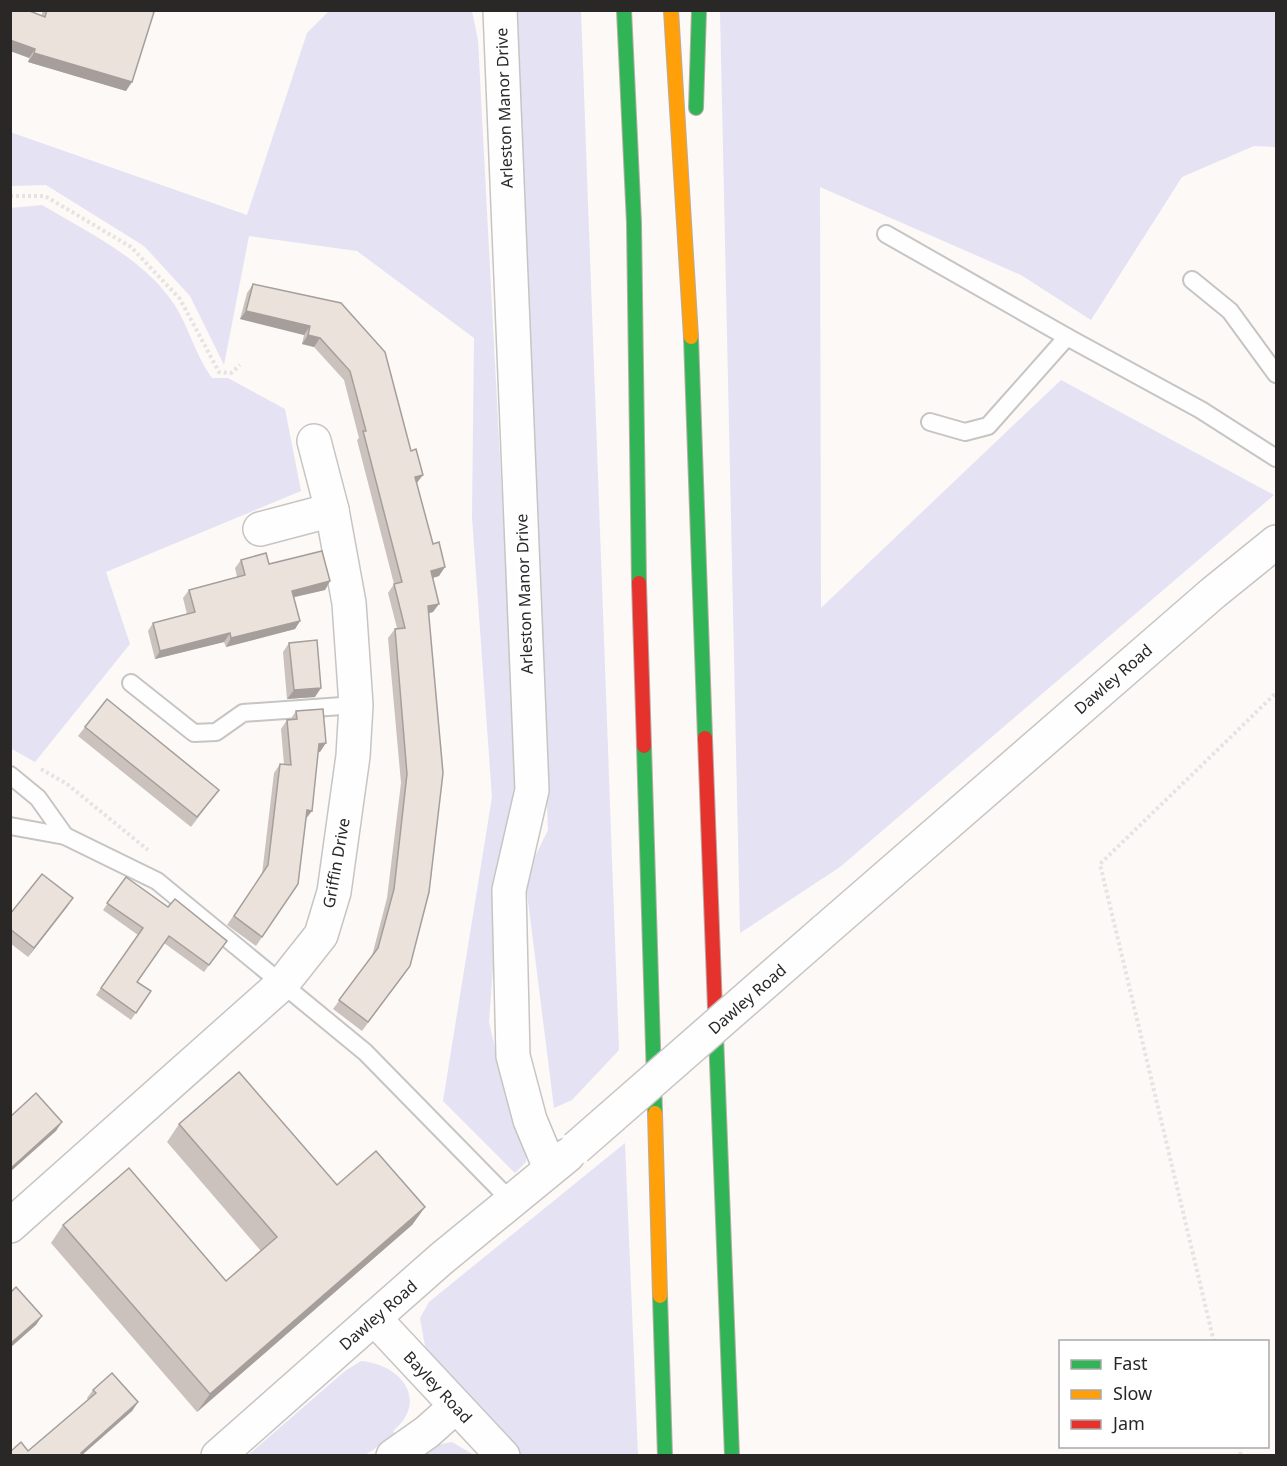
<svg xmlns="http://www.w3.org/2000/svg" width="1287" height="1466" viewBox="0 0 1287 1466" font-family="'Noto Sans',sans-serif">
  <rect width="100%" height="100%" fill="#fcf9f7"/>
  <g fill="#e5e2f4">
    <polygon points="329,11 472,11 478,40 517,782 499,891 489,1022 510,1113 527,1139 526,1162 515,1173 443,1101 492,797 472,517 474,338 357,251 249,236 224,365 190,296 144,246 46,185 11,186 10,132 247,215 307,33"/>
    <polygon points="514,11 581,11 619,1050 572,1100 554,1108 525,877 548,830"/>
    <polygon points="720,11 1276,11 1276,147 1254,146 1182,177 1091,320 1021,275 820,187 821,608 1061,380 1274,495 840,867 740,933"/>
    <path d="M42,205C89,233 143,258 174,304C189,327 195,355 212,378H228L285,409L301,491L106,572L130,644L35,762L10,748V208Z"/>
    <polygon points="625,1143 638,1455 511,1455 425,1346 420,1318 429,1302"/>
    <path d="M361,1361C400,1364 430,1400 393,1431L396,1435L365,1455L247,1456L345,1371Z"/>
    <polygon points="452,1442 474,1455 421,1456 437,1445"/>
  </g>
  <g fill="none" stroke-linecap="round" stroke-linejoin="round">
    <defs>
      <g id="lane">
        <polyline points="886,234 1067,337"/>
        <polyline points="1192,280 1230,311 1276,374"/>
        <polyline points="930,422 965,432 988,426 1067,337 1201,410 1276,458"/>
        <polyline points="131,683 194,733 216,732 243,713 356,705"/>
        <polyline points="10,775 38,798 65,836"/>
        <polyline points="10,826 65,836 157,881 365,1052 511,1201"/>
      </g>
      <g id="street">
        <polyline points="500,10 532,790 509,890 513,1056 530,1120 550,1168"/>
        <polyline points="260,529 332,510"/>
        <polyline points="824,931 1213,593 1276,542"/>
        <polyline points="10,1226 283,983 321,935 334,892 353,756 356,705 349,603 332,510 314,441"/>
        <polyline points="374,1318 503,1456"/>
        <polyline points="218,1456 441,1259 568,1155"/>
        <polyline points="393,1456 427,1432 455,1407"/>
      </g>
      <g id="fast">
        <polyline points="624,10 634,223 639,583"/>
        <polyline points="696,108 699,10"/>
        <polyline points="691,337 705,738"/>
        <polyline points="644,746 655,1113"/>
        <polyline points="715,1009 732,1456"/>
        <polyline points="660,1296 665,1456"/>
      </g>
      <g id="slow">
        <polyline points="671,10 691,337"/>
        <polyline points="655,1113 660,1296"/>
      </g>
      <g id="jam">
        <polyline points="639,583 644,746"/>
        <polyline points="705,738 715,1009"/>
      </g>
    </defs>
    <use href="#lane" stroke="#c7c5c3" stroke-width="20"/>
    <use href="#street" stroke="#c7c5c3" stroke-width="36"/>
    <use href="#fast" stroke="#b7aca4" stroke-width="16"/>
    <use href="#slow" stroke="#b7aca4" stroke-width="16"/>
    <use href="#jam" stroke="#b7aca4" stroke-width="16"/>
    <g stroke="#e4e4e3" stroke-width="4" stroke-dasharray="3 3" stroke-linecap="butt">
      <polyline points="10,196 45,196 131,247 180,299 219,372 231,373 240,365"/>
      <polyline points="41,769 67,784 148,850"/>
      <polyline points="1214,1342 1100,864 1276,693"/>
      <polyline points="1239,1446 1241,1456"/>
    </g>
    <use href="#lane" stroke="#fffefe" stroke-width="16"/>
    <use href="#street" stroke="#fffefe" stroke-width="33"/>
    <use href="#fast" stroke="#30b455" stroke-width="14"/>
    <use href="#slow" stroke="#ff9f0a" stroke-width="14"/>
    <use href="#jam" stroke="#e5322d" stroke-width="14"/>
    <defs>
      <polyline id="street-bridge" points="576,1148 824,931"/>
    </defs>
    <use href="#street-bridge" stroke="#c7c5c3" stroke-width="36" stroke-linecap="butt"/>
    <use href="#street-bridge" stroke="#fffefe" stroke-width="33"/>
  </g>
  <g fill="#cbc2bd">
    <polygon points="43,10 149,10 126,91 28,62"/>
    <polygon points="253,284 341,303 423,475 416,483 439,576 433,578 433,612 429,613 404,975 362,1031 333,1009 372,956 387,898 401,783 388,638 395,629 397,628 388,593 394,584 357,440 359,438 344,380 314,347 302,344 304,335 240,319 247,293"/>
    <polygon points="241,560 269,564 330,581 325,590 294,597 300,621 295,629 226,647 224,642 155,659 148,631 153,623 187,614 183,598 189,590 237,577 235,568"/>
    <polygon points="289,643 315,697 287,699 283,652"/>
    <polygon points="296,711 320,752 318,752 306,820 298,884 256,946 227,925 262,874 274,773 280,764 284,765 281,729 287,720 290,720"/>
    <polygon points="85,727 219,790 191,827 78,736"/>
    <polygon points="126,877 168,907 227,941 204,972 164,943 137,982 151,991 131,1020 96,995 138,935 103,910"/>
    <polygon points="73,898 28,957 10,943 10,914"/>
    <polygon points="179,1124 337,1185 425,1207 412,1225 197,1412 51,1243 63,1225 226,1281 261,1251 167,1142"/>
    <polygon points="93,1390 138,1402 132,1411 83,1454 28,1451 88,1400 87,1398"/>
  </g>
  <g fill="#a59e9a">
    <polygon points="10,40 35,49 29,58 10,51"/>
    <polygon points="34,53 132,82 126,91 28,62"/>
    <polygon points="246,311 310,326 304,335 240,319"/>
    <polygon points="308,335 320,338 314,347 302,344"/>
    <polygon points="423,475 416,484 415,477"/>
    <polygon points="445,567 439,576 425,580 431,571"/>
    <polygon points="330,581 325,590 286,599 292,591"/>
    <polygon points="439,604 433,612 422,615 428,606"/>
    <polygon points="300,621 295,629 226,647 231,638"/>
    <polygon points="230,633 224,642 155,659 160,651"/>
    <polygon points="321,688 315,697 287,699 294,690"/>
    <polygon points="326,743 320,752 313,753 319,744"/>
    <polygon points="307,810 312,811 305,820"/>
    <polygon points="73,898 67,907 28,957 34,948"/>
    <polygon points="62,1122 56,1131 10,1172 10,1169"/>
    <polygon points="425,1207 412,1225 197,1412 210,1394"/>
    <polygon points="42,1316 36,1325 10,1348 10,1344"/>
    <polygon points="138,1402 132,1411 82,1455 81,1453"/>
  </g>
  <g fill="#ece2dc" stroke="#a59e9a" stroke-width="1.5">
    <polygon points="10,10 27,10 45,17 47,10 149,10 154,12 132,82 34,53 35,49 10,40"/>
    <polygon points="253,284 341,303 385,352 411,451 416,449 423,475 415,477 433,544 439,542 445,567 431,571 439,604 428,606 443,773 429,892 410,966 368,1022 339,1000 378,948 394,889 407,774 395,629 405,628 394,584 402,582 363,431 366,431 350,371 320,338 308,335 310,326 246,311"/>
    <polygon points="322,551 330,581 292,591 300,621 231,638 230,633 160,651 153,623 195,612 189,590 245,575 241,560 266,553 269,564"/>
    <polygon points="317,640 321,688 294,690 289,643"/>
    <polygon points="107,699 219,790 197,817 85,727"/>
    <polygon points="323,709 326,743 319,744 312,811 307,810 298,884 262,937 234,916 268,865 280,764 291,765 287,720 297,719 296,711"/>
    <polygon points="42,874 73,898 34,948 10,929 10,914"/>
    <polygon points="126,877 168,907 175,899 227,941 209,965 169,936 137,982 151,991 136,1013 101,988 143,928 107,903"/>
    <polygon points="239,1072 337,1185 376,1151 425,1207 210,1394 63,1225 129,1168 226,1281 277,1237 179,1124"/>
    <polygon points="36,1093 62,1122 10,1169 10,1117"/>
    <polygon points="16,1287 42,1316 10,1344 10,1293"/>
    <polygon points="112,1373 138,1402 81,1453 84,1455 10,1455 10,1452 21,1442 28,1451 96,1393 93,1390"/>
  </g>
  <g text-anchor="middle" dominant-baseline="central" stroke-width="6" stroke-linejoin="round" paint-order="stroke">
    <g font-size="16" fill="#2a2827" stroke="#fff">
      <text transform="translate(504 108) rotate(-92)">Arleston Manor Drive</text>
      <text transform="translate(524 594) rotate(-92)">Arleston Manor Drive</text>
      <text transform="translate(1113 679) rotate(-41)">Dawley Road</text>
      <text transform="translate(336 863) rotate(-80)">Griffin Drive</text>
      <text transform="translate(747 999) rotate(-41)">Dawley Road</text>
      <text transform="translate(378 1315) rotate(-41)">Dawley Road</text>
      <text transform="translate(438 1387) rotate(47)">Bayley Road</text>
    </g>
  </g>
  <rect width="1287" height="1466" fill="none" stroke="#2a2827" stroke-width="24"/>
  <rect x="1059" y="1340" width="210" height="108" fill="#ffffff" stroke="#aaa9a9" stroke-width="1.5"/>
  <rect x="1071" y="1360" width="30" height="9" fill="#30b455" stroke="#aaa9a9" stroke-width="1.5"/>
  <text x="1113" y="1370" font-size="18" fill="#2a2827">Fast</text>
  <rect x="1071" y="1390" width="30" height="9" fill="#ff9f0a" stroke="#aaa9a9" stroke-width="1.5"/>
  <text x="1113" y="1400" font-size="18" fill="#2a2827">Slow</text>
  <rect x="1071" y="1420" width="30" height="9" fill="#e5322d" stroke="#aaa9a9" stroke-width="1.5"/>
  <text x="1113" y="1430" font-size="18" fill="#2a2827">Jam</text>
</svg>
